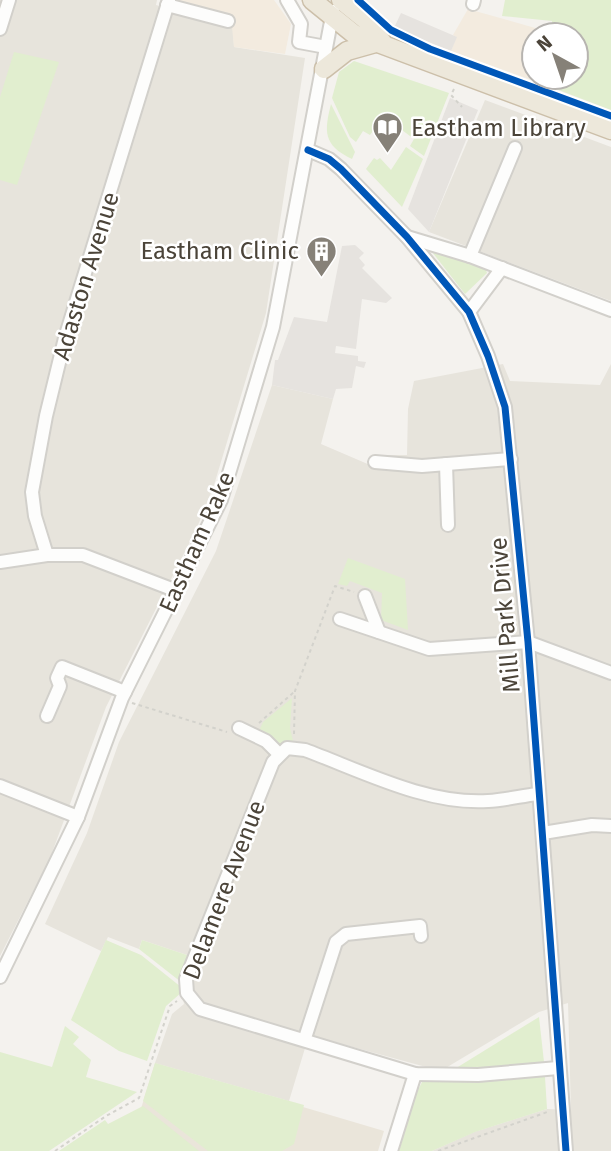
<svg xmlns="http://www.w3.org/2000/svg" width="611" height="1151" viewBox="0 0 611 1151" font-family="'Fira Sans',sans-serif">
  <rect width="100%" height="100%" fill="#f4f2ee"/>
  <g fill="#e7e4dc">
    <polygon points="0,0 157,0 156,5 233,27 234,47 305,58 266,313 214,485 196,530 106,707 50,858 0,956"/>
    <polygon points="485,100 611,147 611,301 429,232"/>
    <polygon points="503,364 510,381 600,385 611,364 611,1151 432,1151 474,1132 547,1109 571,1110 568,1003 539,1012 444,1069 426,1067 309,1035 289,1101 155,1063 172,1014 184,1004 182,992 190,956 142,940 139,949 108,937 101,951 45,924 87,833 119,742 216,551 272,385 333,399 321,444 370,465 376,455 407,455 408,409 414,381"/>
  </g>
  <g fill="#f3ebdf">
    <polygon points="177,0 274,0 291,24 285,54 234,47 232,27 174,10"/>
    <polygon points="468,9 553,33 534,35 534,77 544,77 543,84 451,51 456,37 453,35"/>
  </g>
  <polygon fill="#eae5da" points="155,1063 384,1131 378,1151 128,1151"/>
  <g fill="#e1eecf">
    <polygon points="505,0 611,0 611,110 543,84 544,77 576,77 576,35 552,35 552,21 502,16"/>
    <polygon points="14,52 59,62 17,185 0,180 0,97"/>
    <polygon points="354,61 449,93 424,156 410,146 414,139 398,127 396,129 381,120 370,135 363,131 356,142 350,137 332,98 339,72"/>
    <path d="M331,104L355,152L352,159C323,145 324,132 331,104Z"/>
    <polygon points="406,147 423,159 402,207 366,169 374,158 377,160 380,158 391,170"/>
    <polygon points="429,248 485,267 487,273 465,294"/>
    <polygon points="348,558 405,579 408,630 381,620 382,593 350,581 347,586 338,584"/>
    <polygon points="292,698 290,728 293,741 277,747 258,733 263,722"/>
    <polygon points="106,940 141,955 181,987 182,992 166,1006 147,1061 119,1051 71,1020"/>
    <polygon points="142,940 190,956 181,982 139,949"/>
    <polygon points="539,1017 544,1062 494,1069 453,1070"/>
    <polygon points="65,1026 79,1037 73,1044 91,1060 86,1077 137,1092 49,1151 0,1151 0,1052 52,1067"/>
    <polygon points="155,1063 304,1105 294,1144 282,1151 208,1151 143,1101"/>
    <polygon points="539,1074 545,1077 547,1109 475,1132 432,1151 399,1151 416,1094 423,1080"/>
    <polygon points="143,1106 199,1151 59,1151 105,1120 108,1124"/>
  </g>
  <g fill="#e6e3df">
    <polygon points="401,13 457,37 451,51 394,28"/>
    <polygon points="450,98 478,110 429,232 408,209"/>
    <polygon points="355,245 364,253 359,258 365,265 362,268 392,298 386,303 362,299 356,349 336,346 335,353 358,356 358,361 366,362 364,368 356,366 352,388 336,389 333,399 272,385 275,360 278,360 294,317 327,322 342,246"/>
  </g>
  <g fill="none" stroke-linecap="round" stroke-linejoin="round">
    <defs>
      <g id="minor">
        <polyline points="287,0 301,24 299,42 326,47"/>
        <polyline points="473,4 474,0"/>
        <polyline points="167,5 228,21"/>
        <polyline points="0,29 9,0"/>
        <polyline points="308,150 329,159 341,169 407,237 469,312 488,356 505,407 528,642 566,1151"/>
        <polyline points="407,237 470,256 611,310"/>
        <polyline points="470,256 515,148"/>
        <polyline points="469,312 502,268"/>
        <polyline points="375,462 422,466 511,459"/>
        <polyline points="446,464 448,525"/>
        <polyline points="47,555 35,516 32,492 46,416 65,338 169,0"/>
        <polyline points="0,562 47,555 83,555 177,591"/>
        <polyline points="365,596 379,632"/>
        <polyline points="340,619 429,649 528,642 611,673"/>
        <polyline points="47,716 60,686 57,678 62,667 125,692"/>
        <polyline points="239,728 266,741 279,754"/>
        <polyline points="0,786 78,817"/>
        <path d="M537,794C521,796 505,800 488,801C427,805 362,771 305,750L287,748L273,762L186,979L187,993L200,1009L415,1074L478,1075L558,1068"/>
        <polyline points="543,833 592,825 611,826"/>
        <polyline points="0,977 78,817 122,698 221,500 273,327 333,11"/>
        <polyline points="305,1038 336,942 346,934 420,926 421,936"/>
        <polyline points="391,1151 415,1074"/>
      </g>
      <g id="highway">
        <polyline points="312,0 354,34 611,130"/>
        <polyline points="341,0 367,21 382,42"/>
        <polyline points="324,69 347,51 379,42"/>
      </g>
    </defs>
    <use href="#minor" stroke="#d2d0cb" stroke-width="16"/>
    <use href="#highway" stroke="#ccbfa9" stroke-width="21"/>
    <g stroke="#d3d2cc" stroke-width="2" stroke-dasharray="3.5 3.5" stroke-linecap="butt">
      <polyline points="454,89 451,95 462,107"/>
      <polyline points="132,703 227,732"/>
      <polyline points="259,723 294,692"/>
      <polyline points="294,734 295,691 335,586 354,592"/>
      <polyline points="55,1151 106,1116 139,1098 170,1006 177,1001"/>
      <polyline points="438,1151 550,1111"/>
    </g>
    <use href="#minor" stroke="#fdfdfc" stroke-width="12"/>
    <use href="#highway" stroke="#ede8db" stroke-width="18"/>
    <defs>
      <g id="cycleway">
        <polyline points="358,0 391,30 430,49 611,116"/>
        <polyline points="308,150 329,159 341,169 407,237 469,312 488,356 505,407 528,642 566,1151"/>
      </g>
    </defs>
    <use href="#cycleway" stroke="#fff" stroke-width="11"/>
    <use href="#cycleway" stroke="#0057b8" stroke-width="7"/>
  </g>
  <defs>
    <symbol id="library-pin" viewBox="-11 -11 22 30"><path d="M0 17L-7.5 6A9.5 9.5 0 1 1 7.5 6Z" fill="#868178" stroke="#fff"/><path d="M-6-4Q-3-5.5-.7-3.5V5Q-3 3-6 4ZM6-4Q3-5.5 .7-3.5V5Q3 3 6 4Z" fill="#fff"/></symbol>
    <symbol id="building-pin" viewBox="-11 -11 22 30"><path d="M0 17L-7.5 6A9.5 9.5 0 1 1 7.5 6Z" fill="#868178" stroke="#fff"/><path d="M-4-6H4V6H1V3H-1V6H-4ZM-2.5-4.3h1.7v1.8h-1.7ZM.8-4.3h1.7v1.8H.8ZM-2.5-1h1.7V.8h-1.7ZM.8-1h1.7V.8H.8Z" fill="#fff"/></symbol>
  </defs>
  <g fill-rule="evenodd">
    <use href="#library-pin" x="370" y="110" width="35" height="47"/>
    <use href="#building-pin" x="304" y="234" width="35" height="47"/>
  </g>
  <g text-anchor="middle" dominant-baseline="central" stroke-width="5" stroke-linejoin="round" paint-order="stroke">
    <g font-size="24" fill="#4b4439" stroke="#fff" text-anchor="start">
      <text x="411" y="128">Eastham Library</text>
      <text x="299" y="251" text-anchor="end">Eastham Clinic</text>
    </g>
    <g font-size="24" fill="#4b4439" stroke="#fff">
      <text transform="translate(86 276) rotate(-73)">Adaston Avenue</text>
      <text transform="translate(197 542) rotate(-66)">Eastham Rake</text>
      <text transform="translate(505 615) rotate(-95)">Mill Park Drive</text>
      <text transform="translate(224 890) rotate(-69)">Delamere Avenue</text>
    </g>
  </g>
  <g transform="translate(555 56) rotate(320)"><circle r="33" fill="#ffffff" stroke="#b7b4b0" stroke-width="2"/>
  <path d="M0-5L12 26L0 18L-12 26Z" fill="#868178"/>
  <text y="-10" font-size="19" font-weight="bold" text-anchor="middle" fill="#4b4439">N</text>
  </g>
</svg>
